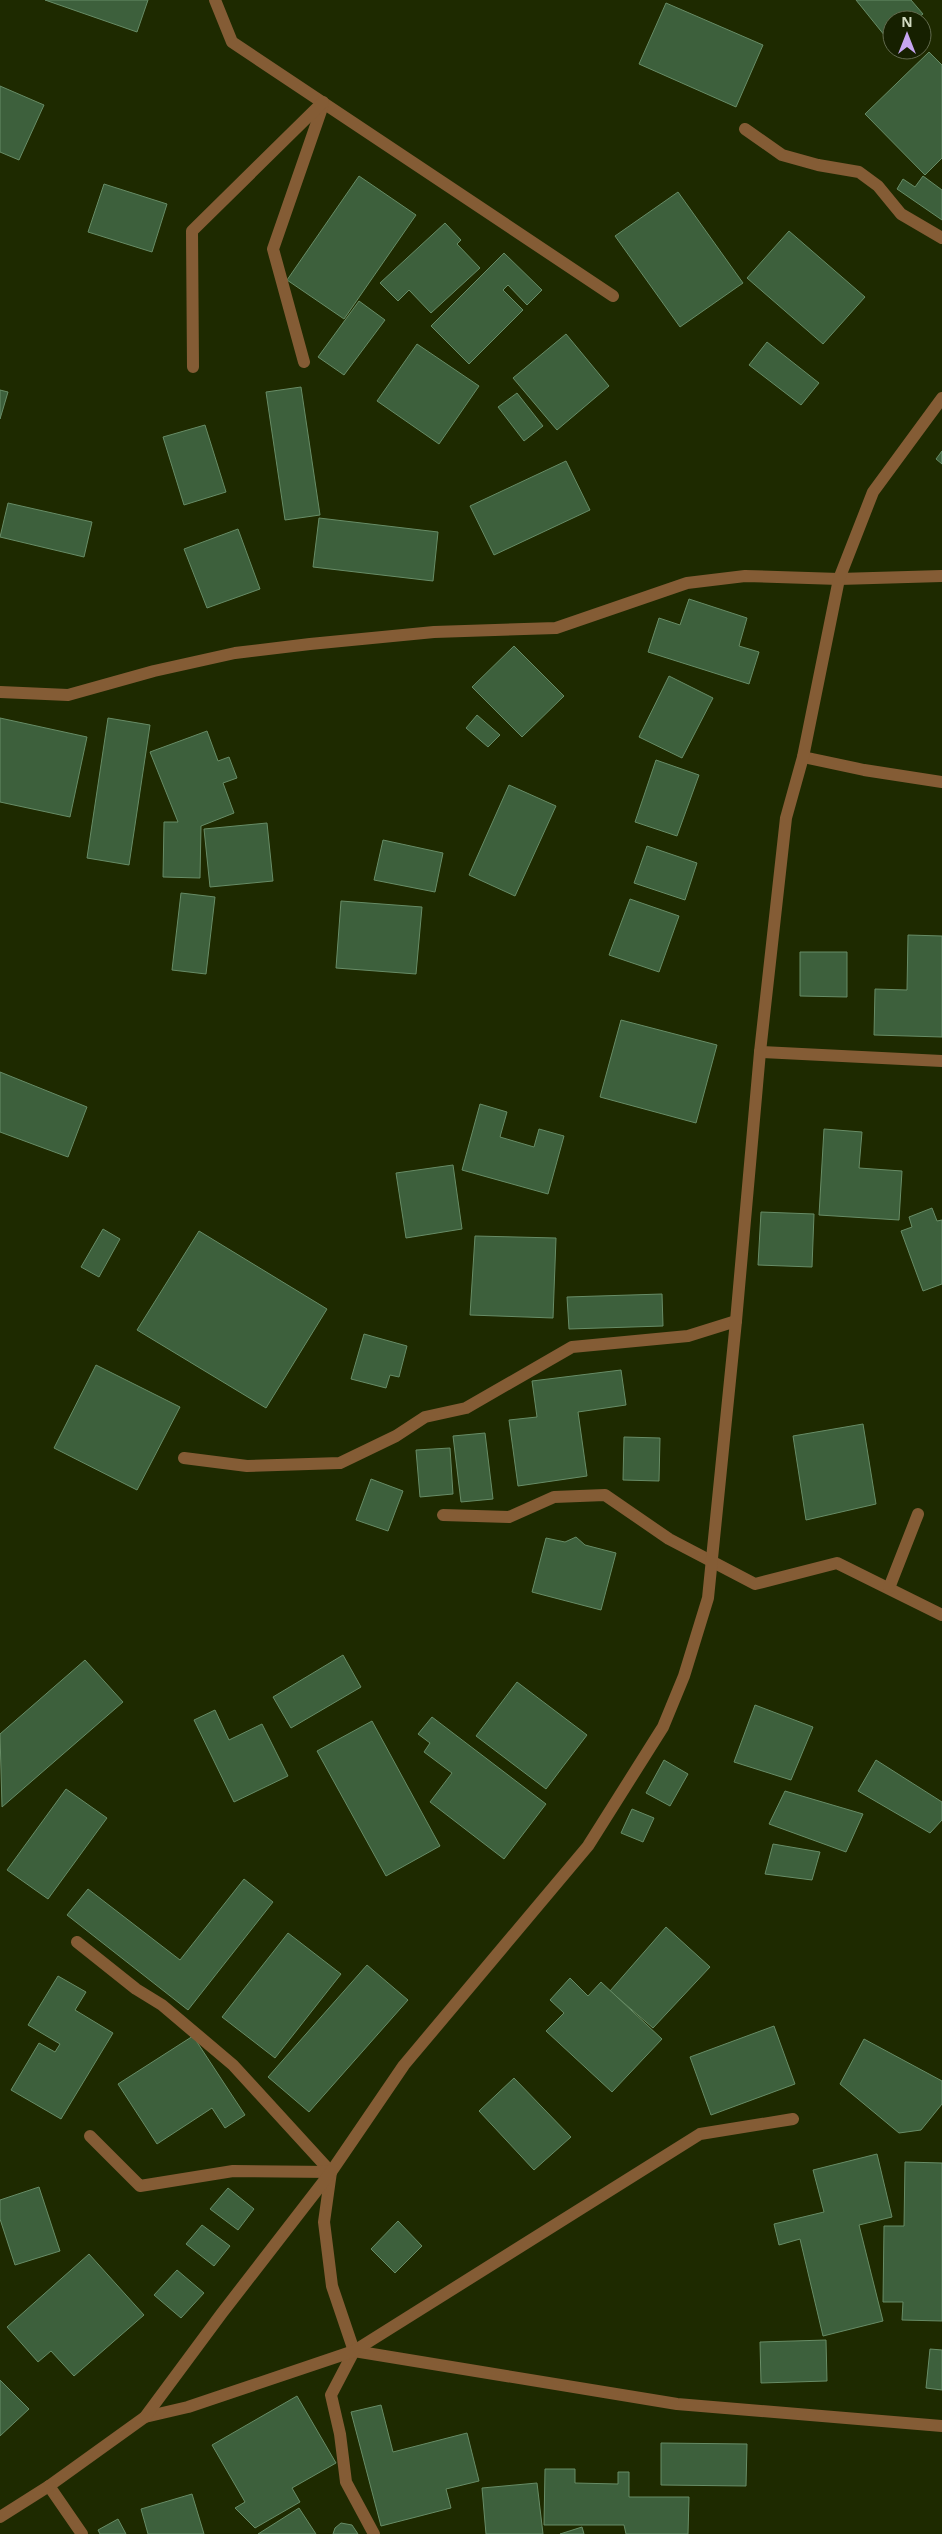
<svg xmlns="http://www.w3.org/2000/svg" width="942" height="2534" viewBox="0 0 942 2534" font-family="'Open Sans',sans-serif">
  <rect width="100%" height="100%" fill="#1e2a00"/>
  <g fill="#3d603c" stroke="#678c66">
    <polygon points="45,0 148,0 137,32"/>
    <polygon points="856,0 911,0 923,14 915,20 892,20 892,38 889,41"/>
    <polygon points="666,3 763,45 736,107 639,64"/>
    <polygon points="929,52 942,65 942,158 925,175 865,114"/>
    <polygon points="0,86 44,105 19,160 0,152"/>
    <polygon points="359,176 416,215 344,319 287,280"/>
    <polygon points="923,176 942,190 942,220 897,189 903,179 915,187"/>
    <polygon points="104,184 167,204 152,252 88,232"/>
    <polygon points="678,192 743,283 680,327 615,236"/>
    <polygon points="445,223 461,240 457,244 480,268 431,313 409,290 398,301 380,283"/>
    <polygon points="789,231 865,297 823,344 747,278"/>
    <polygon points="504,253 542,290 527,305 508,285 503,290 523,310 469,364 431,326"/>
    <polygon points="359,301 385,320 344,375 318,357"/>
    <polygon points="566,334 609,386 557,430 513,378"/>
    <polygon points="767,342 819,383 801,405 749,365"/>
    <polygon points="417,344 479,386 439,444 377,401"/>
    <polygon points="301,387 320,515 285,520 266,392"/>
    <polygon points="0,390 8,392 0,419"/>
    <polygon points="517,393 543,426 524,441 498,407"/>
    <polygon points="205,425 226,492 184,505 163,437"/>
    <polygon points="942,451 942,464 936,459"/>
    <polygon points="566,461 590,510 494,555 470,506"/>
    <polygon points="8,503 92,522 84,557 0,537"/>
    <polygon points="319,518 438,532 433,581 313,567"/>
    <polygon points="238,529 260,589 207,608 184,549"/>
    <polygon points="689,599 747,618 739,646 759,652 749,684 648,652 659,618 680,625"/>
    <polygon points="514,646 564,696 522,737 472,687"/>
    <polygon points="669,676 713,698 682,758 639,737"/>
    <polygon points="477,715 500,735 488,747 466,728"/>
    <polygon points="0,718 87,737 70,817 0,802"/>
    <polygon points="108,718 150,725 129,865 87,858"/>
    <polygon points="207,731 218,761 229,757 237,778 223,783 234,813 201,826 200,878 163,877 164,822 178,822 150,752"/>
    <polygon points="656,760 699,775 677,836 635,822"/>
    <polygon points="509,785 556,806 515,896 469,875"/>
    <polygon points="267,823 273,881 210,887 204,829"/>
    <polygon points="383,840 443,853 435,892 374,880"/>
    <polygon points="647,846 697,863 685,900 634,883"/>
    <polygon points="181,893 215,897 206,974 172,970"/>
    <polygon points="630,899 679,916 659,972 609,955"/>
    <polygon points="341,901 422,907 416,974 336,968"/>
    <polygon points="908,935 942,936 942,1037 874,1035 875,989 907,990"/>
    <polygon points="800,952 847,952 847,997 800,996"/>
    <polygon points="621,1020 717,1045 696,1123 600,1097"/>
    <polygon points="0,1072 87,1107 68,1157 0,1132"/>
    <polygon points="480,1104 507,1112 500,1137 534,1147 539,1129 564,1136 548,1194 462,1170"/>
    <polygon points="824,1129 862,1132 859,1168 902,1171 899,1220 819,1215"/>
    <polygon points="453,1165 462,1229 406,1238 396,1173"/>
    <polygon points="932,1208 937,1221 942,1220 942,1284 923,1291 901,1231 912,1227 909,1217"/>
    <polygon points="761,1212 814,1214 812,1267 758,1265"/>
    <polygon points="103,1229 120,1239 99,1277 81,1267"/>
    <polygon points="199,1231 327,1309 266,1408 137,1330"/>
    <polygon points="475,1236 556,1238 553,1318 470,1315"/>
    <polygon points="662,1294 663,1326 569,1329 567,1297"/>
    <polygon points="364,1334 407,1346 399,1377 390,1375 386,1388 351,1379"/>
    <polygon points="96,1365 180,1407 137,1490 54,1448"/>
    <polygon points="621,1370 626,1405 578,1412 587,1476 518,1486 509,1420 537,1417 532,1381"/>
    <polygon points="863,1424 876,1504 806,1520 793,1436"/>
    <polygon points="485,1433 493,1499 461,1502 453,1436"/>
    <polygon points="624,1437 660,1438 659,1481 623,1480"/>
    <polygon points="450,1448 453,1494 420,1497 416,1450"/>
    <polygon points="371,1479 403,1491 388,1531 356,1520"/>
    <polygon points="576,1537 585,1545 616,1553 601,1610 532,1592 546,1538 565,1542"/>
    <polygon points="343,1655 361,1687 291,1728 273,1697"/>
    <polygon points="85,1660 123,1702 2,1807 0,1734"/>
    <polygon points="517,1682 587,1735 546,1789 476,1736"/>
    <polygon points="755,1705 813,1727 791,1780 734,1762"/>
    <polygon points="215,1710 229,1740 262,1724 288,1776 234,1802 194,1720"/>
    <polygon points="432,1717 546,1804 504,1859 430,1802 452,1773 424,1752 430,1743 418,1734"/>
    <polygon points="372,1721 440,1846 386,1876 317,1751"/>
    <polygon points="664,1760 688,1774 670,1806 646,1793"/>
    <polygon points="876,1760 942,1802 942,1820 930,1833 858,1791"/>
    <polygon points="66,1789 107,1818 48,1899 7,1870"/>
    <polygon points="785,1791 863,1814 846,1852 769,1824"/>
    <polygon points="632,1809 654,1818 643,1842 621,1833"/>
    <polygon points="773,1844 820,1852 812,1880 765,1874"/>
    <polygon points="244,1879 273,1902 188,2010 67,1915 88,1889 180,1960"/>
    <polygon points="666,1927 710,1967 653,2028 610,1991"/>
    <polygon points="288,1933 341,1974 275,2058 222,2017"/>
    <polygon points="367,1965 408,2000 309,2112 268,2077"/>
    <polygon points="58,1976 86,1992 75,2010 113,2033 61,2119 11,2090 39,2043 55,2052 60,2044 28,2025"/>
    <polygon points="570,1978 588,1996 601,1982 662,2039 612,2092 546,2031 564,2013 550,2000"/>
    <polygon points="774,2026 795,2084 711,2115 690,2057"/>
    <polygon points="193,2036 245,2115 225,2128 212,2108 157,2144 118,2084"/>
    <polygon points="864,2039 942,2081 942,2104 921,2130 899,2133 840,2084"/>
    <polygon points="514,2078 571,2137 534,2170 479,2111"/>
    <polygon points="877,2154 892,2217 859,2225 883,2321 823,2336 800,2239 779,2245 774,2224 824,2212 813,2170"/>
    <polygon points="905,2162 942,2163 942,2321 902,2320 903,2302 883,2302 884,2226 904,2226"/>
    <polygon points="39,2187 60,2251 15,2265 0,2219 0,2200"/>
    <polygon points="228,2188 254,2209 238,2230 210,2209"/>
    <polygon points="398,2221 422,2246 395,2273 371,2249"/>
    <polygon points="202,2225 230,2246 214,2266 186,2244"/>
    <polygon points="89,2254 144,2315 74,2376 51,2351 38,2362 7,2327"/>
    <polygon points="177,2270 204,2293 181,2318 154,2295"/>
    <polygon points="826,2340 827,2381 761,2383 760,2342"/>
    <polygon points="930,2349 942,2350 942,2390 926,2388"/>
    <polygon points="0,2380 29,2409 0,2436"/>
    <polygon points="297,2396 336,2463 292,2488 300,2502 255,2528 235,2508 245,2502 212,2445"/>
    <polygon points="381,2405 393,2452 467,2433 479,2481 446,2489 451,2508 381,2526 351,2412"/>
    <polygon points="661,2443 747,2444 746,2486 661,2485"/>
    <polygon points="545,2469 575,2469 575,2483 618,2484 618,2472 629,2472 629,2497 689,2497 688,2534 626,2534 624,2525 544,2525"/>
    <polygon points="537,2483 543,2534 486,2534 482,2488"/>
    <polygon points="192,2494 204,2534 148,2534 141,2509"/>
    <polygon points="299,2508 316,2534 258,2534"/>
    <polygon points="118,2519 126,2534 100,2534 98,2530"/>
    <polygon points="341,2523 352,2525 358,2534 333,2534 335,2528"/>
    <polygon points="582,2527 584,2534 560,2534"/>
  </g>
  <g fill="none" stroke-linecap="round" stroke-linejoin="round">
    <g stroke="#845c35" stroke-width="12">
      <polyline points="215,0 232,42 613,296"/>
      <polyline points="745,129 782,155 818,165 859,172 878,186 901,214 942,238"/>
      <polyline points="304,362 273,249 323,105"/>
      <polyline points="193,367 192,231 323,102"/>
      <polyline points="0,692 68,695 154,671 235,653 310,644 434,632 556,628 687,583 745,576 839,579 942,576"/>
      <polyline points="803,757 864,770 942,782"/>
      <polyline points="760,1052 942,1061"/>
      <polyline points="184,1458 247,1466 340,1463 396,1436 425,1417 466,1408 572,1347 688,1336 736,1321"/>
      <polyline points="443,1515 509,1517 554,1497 605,1495 669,1539 755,1584 837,1563 942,1615"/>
      <polyline points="889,1588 918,1514"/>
      <polyline points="77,1942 136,1989 162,2005 233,2065 331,2172 324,2222 332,2286 354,2351 331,2395 340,2434 346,2482 374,2534"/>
      <polyline points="90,2136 140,2186 233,2171 331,2172"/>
      <polyline points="354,2351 677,2404 942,2426"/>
      <polyline points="145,2417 188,2407 354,2351 700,2134 793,2119"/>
      <polyline points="49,2486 82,2534"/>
      <polyline points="0,2517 49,2486 145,2417 222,2313 331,2172 404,2065 588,1846 663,1727 684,1676 708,1598 736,1321 760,1052 786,818 803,757 839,579 873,492 942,398"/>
    </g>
  </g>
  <g transform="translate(907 35)"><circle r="24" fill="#162000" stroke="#616a4d"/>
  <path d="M0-4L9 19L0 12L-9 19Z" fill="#c6a6f0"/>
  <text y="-8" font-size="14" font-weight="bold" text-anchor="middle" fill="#d1dac1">N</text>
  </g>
</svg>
